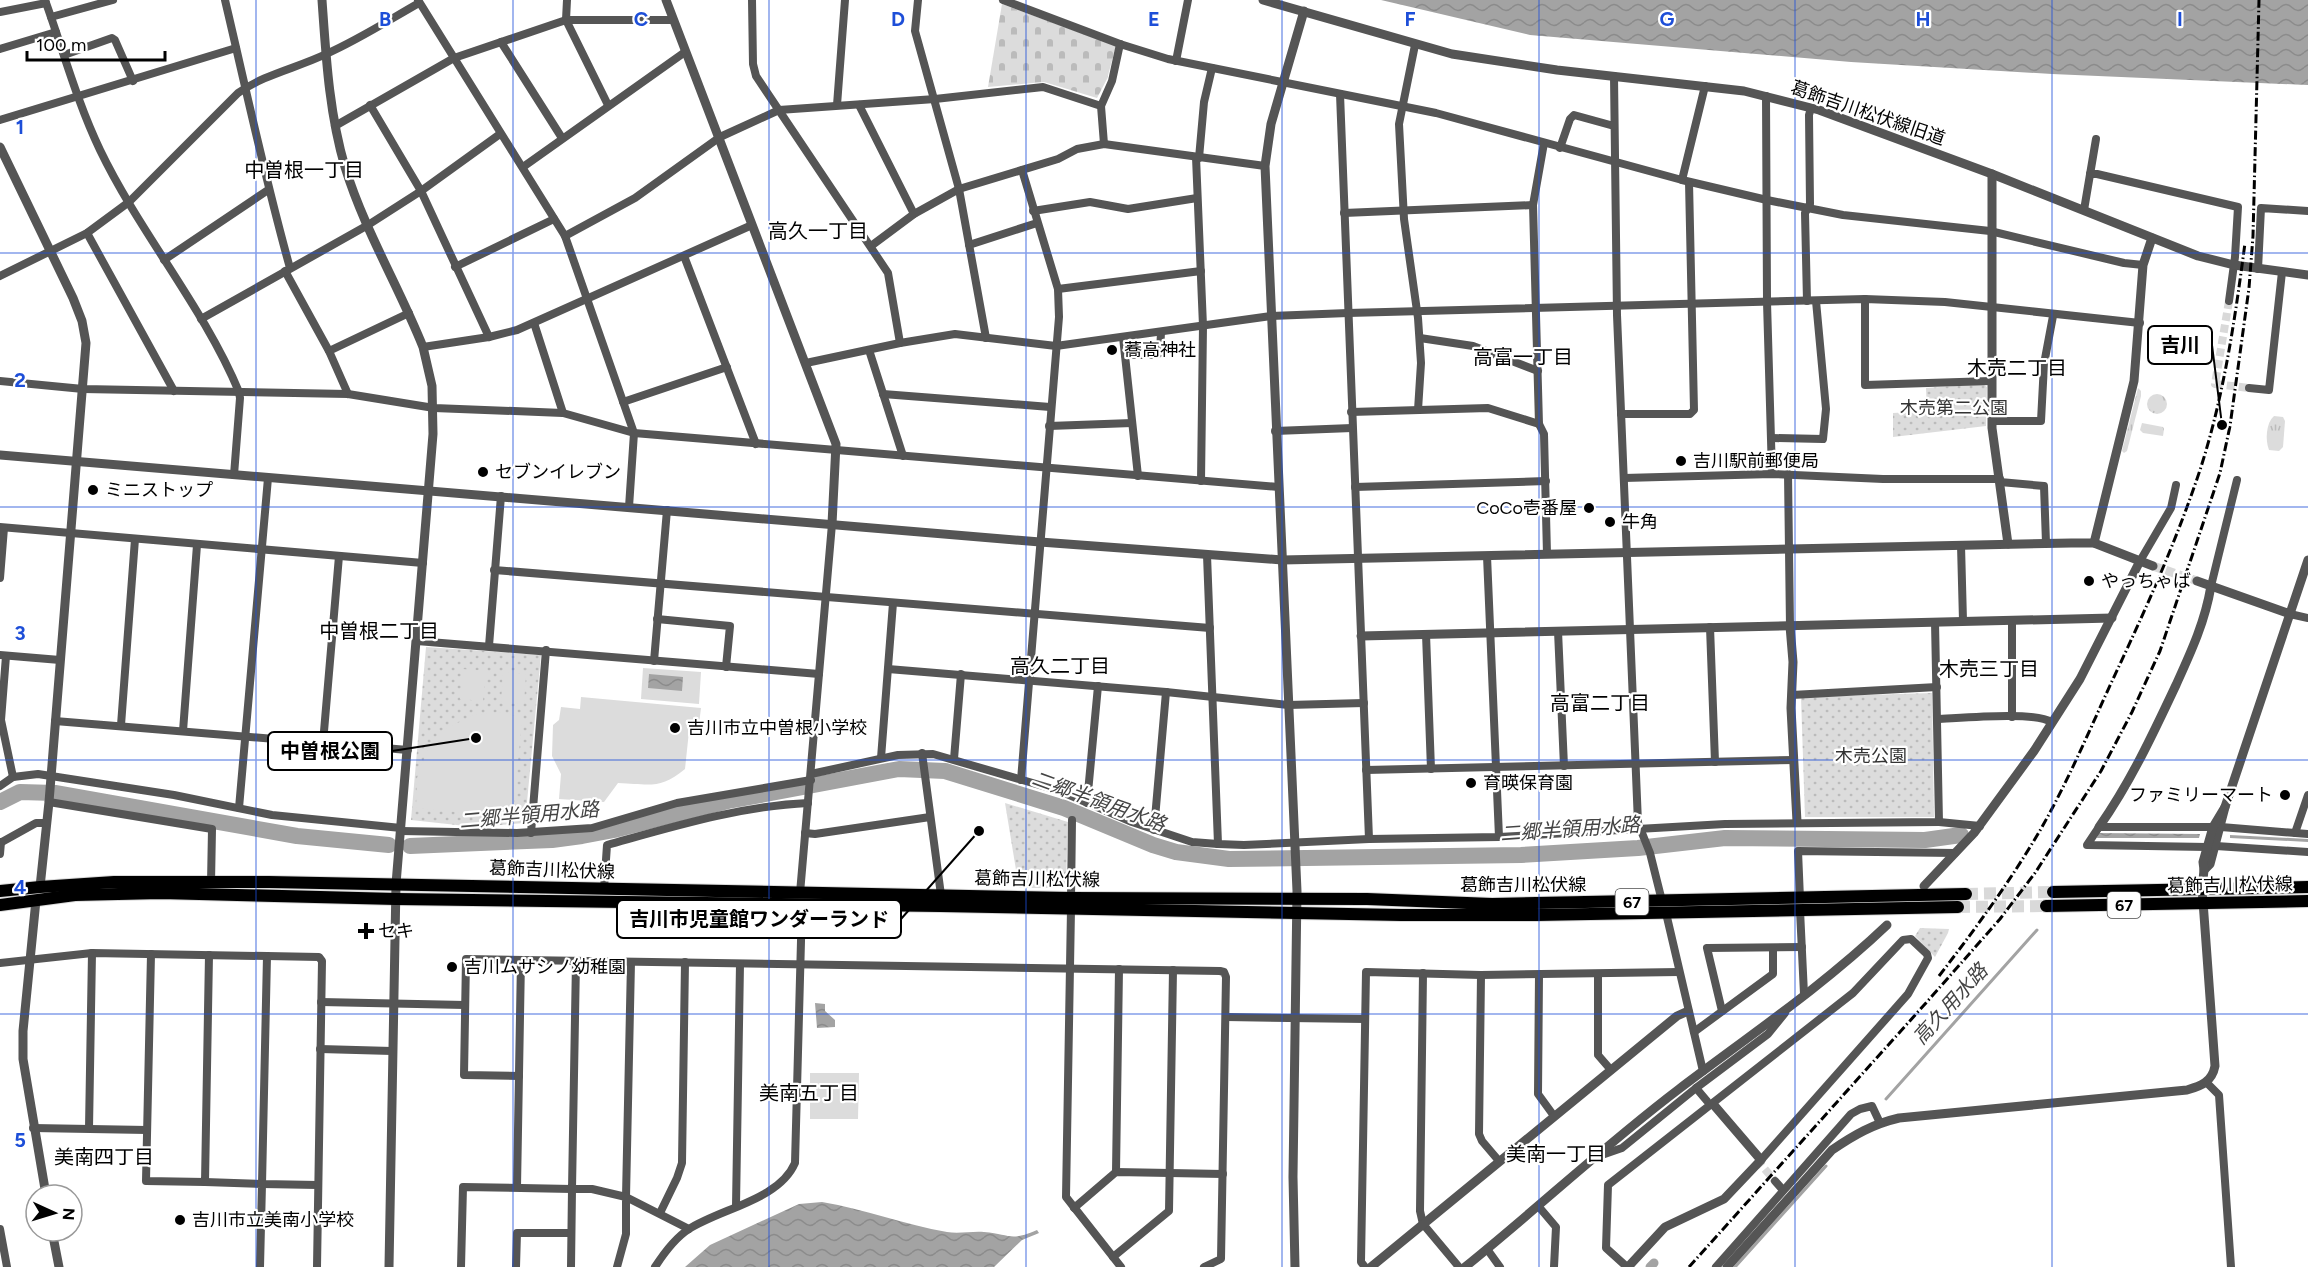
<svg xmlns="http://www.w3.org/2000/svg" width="2308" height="1267" viewBox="0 0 2308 1267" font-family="Figtree,'Noto Sans JP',sans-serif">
  <defs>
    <pattern id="grass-tufts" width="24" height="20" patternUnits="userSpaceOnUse" patternTransform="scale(1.5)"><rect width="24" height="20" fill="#dcdcdc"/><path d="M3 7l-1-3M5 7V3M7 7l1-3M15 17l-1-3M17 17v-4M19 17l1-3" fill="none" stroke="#bbb"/></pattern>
    <pattern id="cemetery-stones" width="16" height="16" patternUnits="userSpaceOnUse" patternTransform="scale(1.5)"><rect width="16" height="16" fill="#dcdcdc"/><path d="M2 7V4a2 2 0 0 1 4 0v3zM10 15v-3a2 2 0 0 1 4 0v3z" fill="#bbb"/></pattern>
    <pattern id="park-dots" width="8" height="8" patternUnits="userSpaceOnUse" patternTransform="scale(1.5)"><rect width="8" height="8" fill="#dcdcdc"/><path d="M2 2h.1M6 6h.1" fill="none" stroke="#bbb" stroke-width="1.8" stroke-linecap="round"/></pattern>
    <pattern id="water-waves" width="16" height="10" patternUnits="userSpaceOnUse" patternTransform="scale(1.5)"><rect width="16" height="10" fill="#a3a3a3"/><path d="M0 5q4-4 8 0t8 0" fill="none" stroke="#8b8b8b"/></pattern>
  </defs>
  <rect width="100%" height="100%" fill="#fff"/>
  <g fill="url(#grass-tufts)">
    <polygon points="2138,388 2141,391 2141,396 2127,451 2124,453 2122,451"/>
    <circle cx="2157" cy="404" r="10"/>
    <path d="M2274,416L2283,417L2285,421L2283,447L2279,451L2269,450C2265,440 2266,423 2274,416Z"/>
    <polygon points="2142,423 2163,427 2164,429 2163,436 2143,433 2140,430"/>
  </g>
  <polygon fill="url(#cemetery-stones)" points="1002,4 1116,46 1107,79 1097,98 1044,82 988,87"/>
  <g fill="url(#park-dots)">
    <polygon points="1983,384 1987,387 1986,426 1893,437 1893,413 1927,411 1926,388"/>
    <polygon points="426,647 541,655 525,823 475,827 411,820"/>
    <polygon points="1932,693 1934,817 1805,817 1801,697"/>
    <polygon points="1005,803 1068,822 1066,882 1063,888 1019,888"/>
    <polygon points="1920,928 1949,929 1948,933 1935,957 1915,936"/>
  </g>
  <g fill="#dcdcdc">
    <polygon points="643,668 701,672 699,704 641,699"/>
    <polygon points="463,669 486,671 483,701 460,699"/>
    <polygon points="503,672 526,674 524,704 501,702"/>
    <path d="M581,697L701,708L698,732L689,731L685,769C660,790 649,784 618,783L604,802L559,799L561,774L552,756L553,725L559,720L561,707L580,709Z"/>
    <polygon points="500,712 515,716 522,720 513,814 509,817 416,808 417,778 428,748 447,728 474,715"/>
    <polygon points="810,1073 859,1073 858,1119 810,1119"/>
  </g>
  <g fill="url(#water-waves)">
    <polygon points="1381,0 2308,0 2308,85 2052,74 1851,62 1530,35"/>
    <polygon points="649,674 683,677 682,691 648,688"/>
    <polygon points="2098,833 2200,834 2199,838 2097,838"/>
    <polygon points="2230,835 2308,839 2308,842 2230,838"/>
    <polygon points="815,1003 825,1004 825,1011 835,1020 835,1027 817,1028"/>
    <path d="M822,1202C865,1209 905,1225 947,1232C959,1234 972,1231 984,1232C1010,1234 1010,1242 1037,1230L1039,1233L1022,1240L994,1267H685L710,1245L799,1204Z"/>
  </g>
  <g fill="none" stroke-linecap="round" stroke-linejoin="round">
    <g stroke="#a3a3a3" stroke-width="3">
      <polyline points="1886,1099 2037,930"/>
      <polyline points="1735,1267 1826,1166"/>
    </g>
    <polyline stroke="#a3a3a3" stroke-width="9" points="1650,1267 1654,1263"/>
    <g stroke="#a3a3a3" stroke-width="16">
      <polyline points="0,802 20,792 55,793 297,836 389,845"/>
      <polyline points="410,846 552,840 582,836 614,830 728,801 899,769 945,771 1064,808 1153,845 1176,852 1229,859 1521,855 1638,848 1725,838 1925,840 1961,835"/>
    </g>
    <g stroke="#d9d9d9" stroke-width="8" stroke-dasharray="8 4" stroke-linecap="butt">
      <polyline points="2229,301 2215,384 2249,388"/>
      <polyline points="1757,1160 1775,1181"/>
    </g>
    <polyline stroke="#d9d9d9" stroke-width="9" stroke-dasharray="9 4.5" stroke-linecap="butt" points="2153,566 2197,581"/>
    <g stroke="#d9d9d9" stroke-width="12" stroke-dasharray="12 6" stroke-linecap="butt">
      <polyline points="1966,894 2053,892"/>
      <polyline points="1958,907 2046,906"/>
    </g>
    <defs>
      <g id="primary">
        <polyline points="0,891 40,887 114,882 269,882 1071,898 1367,899 1492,904 1966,894"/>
        <polyline points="2053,892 2308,887"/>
        <polyline points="0,905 75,895 161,893 396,899 940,906 1401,915 1537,915 1958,907"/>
        <polyline points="2046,906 2308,901"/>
      </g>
    </defs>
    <use href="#primary" stroke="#dbdbdb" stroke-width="14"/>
    <g stroke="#555" stroke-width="8">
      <path d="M45,0C63,50 77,102 100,150C140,233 204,308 239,392L240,398L234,475"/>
      <path d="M225,0C246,89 265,179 290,268"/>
      <polyline points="418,0 565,236 634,433 629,507"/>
      <polyline points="567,0 566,20 608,105"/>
      <polyline points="752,0 753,64 756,76 888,273 900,343"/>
      <polyline points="918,0 915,31 959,189 986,338"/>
      <polyline points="1003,0 1120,44 1168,59 1436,113 1682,180 1767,200 1843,215 1990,231 2124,263 2143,265"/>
      <polyline points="0,12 46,3"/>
      <polyline points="51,17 113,0"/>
      <polyline points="501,42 562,138"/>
      <polyline points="1415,45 1399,124 1404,219 1418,318 1421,363 1418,410"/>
      <polyline points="0,49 56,32"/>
      <polyline points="64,55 112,38 115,40 133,81"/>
      <polyline points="1176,61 1188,0"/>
      <polyline points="1614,76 1617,315 1638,823 1650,853 1662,901"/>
      <polyline points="1340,94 1369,839"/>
      <polyline points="1766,96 1767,302 1772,474"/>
      <polyline points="370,105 421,191 489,337"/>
      <polyline points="837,105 845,0"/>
      <polyline points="859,105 914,214"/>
      <polyline points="1101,106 1112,81 1120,44"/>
      <polyline points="0,120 236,48"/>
      <polyline points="335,126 454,58 566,20 673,20"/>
      <polyline points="1544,143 1533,205 1539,424 1544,434 1547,554"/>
      <polyline points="1560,148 1570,119 1574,115 1614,126"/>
      <polyline points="1196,157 1203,326 1201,481"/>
      <polyline points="1199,158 1204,102 1212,68"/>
      <polyline points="523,167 685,52"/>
      <polyline points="2090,174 2097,174 2238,207 2235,257 2229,301"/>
      <polyline points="1682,180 1705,86"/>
      <polyline points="2084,210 2096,139"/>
      <polyline points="1033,211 1090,202 1128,209 1197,198"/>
      <polyline points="1344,213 1533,205"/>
      <polyline points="87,233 174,391"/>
      <polyline points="565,236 635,198 720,137 779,110 935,99 1043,87 1101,106 1104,144"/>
      <polyline points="969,245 1037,223"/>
      <polyline points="871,246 914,214 959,189 1058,159 1077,149 1104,144 1265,166"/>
      <polyline points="684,256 756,444"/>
      <polyline points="164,260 268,190"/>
      <polyline points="455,267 554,219"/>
      <polyline points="2258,269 2261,208 2308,211"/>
      <polyline points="285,271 329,351 348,394"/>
      <path d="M0,276L87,233L129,202L238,93C265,74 297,68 326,54C358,40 389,20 419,3"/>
      <polyline points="1058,289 1201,271"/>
      <polyline points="1865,299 1865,385 1991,381"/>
      <polyline points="1807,301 1805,213 1810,204 1809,115 1811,108"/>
      <polyline points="201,319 368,225 421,191 500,134"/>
      <polyline points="534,323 563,413"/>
      <polyline points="1123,337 1138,476"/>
      <polyline points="1420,338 1473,346 1538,371"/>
      <polyline points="423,347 489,337 517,330 752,225"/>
      <polyline points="869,350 903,456"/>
      <polyline points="329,351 409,313"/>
      <polyline points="1125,355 1155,355 1160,353 1161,332"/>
      <polyline points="806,363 900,343 955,334 1056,346 1271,316 1348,313 1865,299 1945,302 2140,323"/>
      <polyline points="0,381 83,389 348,394 434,408 563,413 634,433 1279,487"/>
      <polyline points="2249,388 2269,390 2282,272"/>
      <polyline points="883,394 1050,407"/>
      <polyline points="623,402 727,367"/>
      <polyline points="1351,412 1488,408 1539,424"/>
      <polyline points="1621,414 1690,414 1694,410 1689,182"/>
      <polyline points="1992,421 2041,421 2044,364 2053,316"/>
      <polyline points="1049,426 1132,423"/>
      <polyline points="1275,431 1352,428"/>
      <polyline points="1772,438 1823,439 1826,409 1816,301"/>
      <polyline points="1788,474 1790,626"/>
      <polyline points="1624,478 1772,474 1883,479 2000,479"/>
      <polyline points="2000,482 2044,486 2046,543"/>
      <polyline points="1355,487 1546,481"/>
      <polyline points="0,527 423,563"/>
      <polyline points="1961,545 1963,621"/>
      <polyline points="1207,555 1218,844"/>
      <polyline points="1487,556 1499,837"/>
      <polyline points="2140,561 2171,508 2176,485"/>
      <polyline points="494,570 1210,628"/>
      <polyline points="0,578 4,528"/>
      <polyline points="2211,586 2237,480"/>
      <polyline points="2290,614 2308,618"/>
      <polyline points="657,619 730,626 726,667"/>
      <polyline points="2012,620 2012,717"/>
      <polyline points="1710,627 1715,762"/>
      <polyline points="1558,631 1564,766"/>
      <polyline points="1426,634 1431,769"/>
      <polyline points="417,641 819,674"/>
      <polyline points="489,646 501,496"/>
      <polyline points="0,655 60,660"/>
      <polyline points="6,656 1,720 13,777"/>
      <polyline points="654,661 667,510"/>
      <polyline points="888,669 1166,692 1288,705 1364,703"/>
      <polyline points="1792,695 1937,687"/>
      <path d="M1937,719C1960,718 2035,711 2051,722"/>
      <polyline points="55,721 408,750"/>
      <polyline points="121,725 135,539"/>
      <polyline points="183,731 197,545"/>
      <polyline points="323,743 339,556"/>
      <polyline points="922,753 941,895"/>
      <polyline points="881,758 893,603"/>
      <polyline points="954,759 961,674"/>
      <polyline points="1366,770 1794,760"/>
      <polyline points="811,774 898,755 933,754 1060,791 1132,822 1192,842 1218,844 1244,845 1369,839 1499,837 1725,824 1939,822 1935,622"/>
      <polyline points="1021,780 1059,317 1058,289 1022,170"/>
      <polyline points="0,786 13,777 38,774 174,795 272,815 401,828"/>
      <polyline points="49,802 212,829 211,883"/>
      <polyline points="1087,803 1098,686"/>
      <polyline points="239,808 268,478"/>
      <polyline points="1939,822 1980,826"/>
      <polyline points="2221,827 2308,834"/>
      <polyline points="1154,830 1166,692"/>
      <polyline points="401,831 517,833 592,828 677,803 811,780"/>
      <polyline points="531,833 546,650"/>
      <polyline points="805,833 815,834 930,817"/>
      <polyline points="2295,833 2308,795"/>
      <polyline points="0,843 36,823 46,823"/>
      <polyline points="2216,846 2308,852"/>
      <polyline points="2207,847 2087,845 2099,827 2213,827"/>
      <polyline points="0,854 1,842"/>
      <path d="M604,889L607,845C672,827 740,806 808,803"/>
      <polyline points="800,893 832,524"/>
      <polyline points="1071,898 1072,820"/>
      <polyline points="1800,899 1798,851 1955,853"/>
      <polyline points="1071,909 1066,1197 1121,1267"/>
      <polyline points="1800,910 1804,994"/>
      <polyline points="1666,913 1703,1071"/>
      <polyline points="151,954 146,1181 205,1182 209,955"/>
      <polyline points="267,956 262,1184 318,1185"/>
      <polyline points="631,962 626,1197 689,1229"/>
      <polyline points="0,963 92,953 319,957 322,961 317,1267"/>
      <polyline points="1423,973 1420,1211 1423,1224 1459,1267"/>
      <polyline points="1598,974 1598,1055 1611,1070"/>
      <polyline points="1481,975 1479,1134 1482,1141 1499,1161"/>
      <polyline points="1539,975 1538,1094 1554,1116"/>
      <polyline points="321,1002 465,1005"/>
      <polyline points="1722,1011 1707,948 1802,947"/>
      <polyline points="1226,1017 1365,1019"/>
      <polyline points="1694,1032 1773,974 1773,948"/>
      <polyline points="320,1049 392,1051"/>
      <polyline points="519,1076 464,1075 466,959 1220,971 1224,972 1226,977 1221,1259 1204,1267"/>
      <polyline points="2207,1083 2219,1095 2231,1267"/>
      <polyline points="1696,1088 1707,1101"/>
      <polyline points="33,1128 147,1130"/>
      <polyline points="89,1128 92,953"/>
      <polyline points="1596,1157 1622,1148 1696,1088 1768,1034 1785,1013"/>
      <polyline points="1116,1172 1119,969"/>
      <polyline points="1775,1181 1783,1190"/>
      <polyline points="205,1182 262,1184 260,1267"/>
      <polyline points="517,1187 521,960"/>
      <polyline points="736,1206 740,964"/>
      <polyline points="1539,1207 1556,1227 1554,1267"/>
      <polyline points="1074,1208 1116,1172 1223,1174"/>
      <polyline points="660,1213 677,1178 682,1163 685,962"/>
      <polyline points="0,1229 7,1267"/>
      <polyline points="1487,1249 1500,1267"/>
      <polyline points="1113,1257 1169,1211 1173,970"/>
      <polyline points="461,1267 463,1187 572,1189 576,961"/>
      <polyline points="516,1267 517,1233 571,1233"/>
      <polyline points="571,1267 572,1189 592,1189 626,1197 626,1234 617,1267"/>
      <path d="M655,1267C664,1253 675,1238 689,1229C722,1208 779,1200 795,1163L802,904"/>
      <polyline points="1365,1267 1361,1262 1366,972 1481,975 1679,972"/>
      <polyline points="1627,1267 1606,1248 1608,1185 1853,993 1903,940 1911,939 1927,954 1928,958 1908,994 1761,1160"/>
      <polyline points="1716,1267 1851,1114 1860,1109 1872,1106 1880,1123"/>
    </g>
    <g stroke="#555" stroke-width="9">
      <path d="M322,0C326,56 329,113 345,167C364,229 399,287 423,347L432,386L433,434L396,884L389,1267"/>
      <polyline points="666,0 836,444 832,524"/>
      <polyline points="1263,0 1452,54 1557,70 1744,91 1819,110 1992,174 2198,256 2234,265 2308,275"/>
      <polyline points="0,147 73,298 82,321 86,343 49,802 40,887"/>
      <polyline points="1992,174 1992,428 2008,544"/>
      <polyline points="0,455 1040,542 1282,560 2071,543 2094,543 2153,566"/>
      <polyline points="2094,543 2134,381 2143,265 2152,238"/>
      <polyline points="2197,581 2290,614"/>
      <polyline points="1790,626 1793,662 1791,708 1797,822"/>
      <polyline points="1361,636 2112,618"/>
      <path d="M2099,827C2130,783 2153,734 2176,685C2191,652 2205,622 2211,586"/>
      <polyline points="2204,870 2210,864 2225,807 2308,560"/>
      <polyline points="1924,886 1974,833 2034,751 2080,679 2140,561"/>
      <polyline points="36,900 23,1031 23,1059 46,1195"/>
      <polyline points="52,1231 59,1267"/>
      <polyline points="1295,1267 1293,1177 1297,891 1265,166 1271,124 1304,11"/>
      <polyline points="1371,1267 1677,1016 1688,1011"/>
      <path d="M1465,1267C1537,1209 1605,1145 1679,1089C1749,1036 1823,986 1887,925"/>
      <polyline points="1628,1267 1665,1227 1724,1199 1761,1160 1713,1104"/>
      <path d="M1727,1267L1832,1150C1854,1135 1873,1124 1899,1118L2187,1090C2201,1086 2212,1082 2215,1066L2204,915L2202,889L2204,870L2203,862L2213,827L2225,807"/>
    </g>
    <use href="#primary" stroke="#000" stroke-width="12"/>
    <g stroke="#000" stroke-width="3" stroke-dasharray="9 3 1.5 3" stroke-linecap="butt">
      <path d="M1939,976C1976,928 2012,879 2042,827C2069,779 2090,729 2113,679C2145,611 2176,542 2200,470C2224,396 2235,319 2245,243"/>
      <polyline points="1689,1267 1925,1004 2000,919 2035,873 2101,771 2132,712 2160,651 2220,473 2230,426 2249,288 2253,236 2259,0"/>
    </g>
  </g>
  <path fill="none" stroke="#1d4ed8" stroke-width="1.5" stroke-opacity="0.55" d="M256,0V1267M513,0V1267M769,0V1267M1026,0V1267M1282,0V1267M1539,0V1267M1795,0V1267M2052,0V1267M0,253H2308M0,507H2308M0,760H2308M0,1014H2308"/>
  <g fill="#000" stroke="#fff" stroke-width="2">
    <circle cx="1112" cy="350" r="6"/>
    <circle cx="1681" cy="461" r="6"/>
    <circle cx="483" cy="472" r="6"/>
    <circle cx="93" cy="490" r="6"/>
    <circle cx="1589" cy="508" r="6"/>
    <circle cx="1610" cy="522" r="6"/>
    <circle cx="2089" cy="581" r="6"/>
    <circle cx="675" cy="728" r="6"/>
    <circle cx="1471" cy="783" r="6"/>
    <circle cx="2285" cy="795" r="6"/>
    <path d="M363 922h6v6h6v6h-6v6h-6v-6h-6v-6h6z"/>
    <circle cx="452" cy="967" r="6"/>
    <circle cx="180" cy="1220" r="6"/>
  </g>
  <g text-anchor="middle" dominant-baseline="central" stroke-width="4.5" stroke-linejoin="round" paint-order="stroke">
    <g fill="#fff" stroke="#4c4c4c" stroke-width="1.5">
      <rect x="1615.5" y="889" width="33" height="26" rx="4.5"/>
      <rect x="2107.5" y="892" width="33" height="26" rx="4.5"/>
    </g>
    <g font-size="16" font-weight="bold" fill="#000">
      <text x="1632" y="902">67</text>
      <text x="2124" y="905">67</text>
    </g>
    <g font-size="18" fill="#000" stroke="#fff">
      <text transform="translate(1868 113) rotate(19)">葛飾吉川松伏線旧道</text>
      <text transform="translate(552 870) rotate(2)">葛飾吉川松伏線</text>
      <text transform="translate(1037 879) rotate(1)">葛飾吉川松伏線</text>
      <text x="1523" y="885">葛飾吉川松伏線</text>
      <text transform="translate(2230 885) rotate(-1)">葛飾吉川松伏線</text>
    </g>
    <g font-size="18" fill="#000" stroke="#fff" text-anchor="start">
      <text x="1124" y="350">蕎高神社</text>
      <text x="1693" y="461">吉川駅前郵便局</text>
      <text x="495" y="472">セブンイレブン</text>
      <text x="105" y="490">ミニストップ</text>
      <text x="1577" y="508" text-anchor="end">CoCo壱番屋</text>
      <text x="1622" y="522">牛角</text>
      <text x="2101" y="581">やっちゃば</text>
      <text x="687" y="728">吉川市立中曽根小学校</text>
      <text x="1483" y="783">育暎保育園</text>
      <text x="2273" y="795" text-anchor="end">ファミリーマート</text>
      <text x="378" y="931">セキ</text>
      <text x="464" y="967">吉川ムサシノ幼稚園</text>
      <text x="192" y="1220">吉川市立美南小学校</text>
    </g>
    <g font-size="18" fill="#333" stroke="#fff">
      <text x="1954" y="408">木売第二公園</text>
      <text x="1871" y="756">木売公園</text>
    </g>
    <g font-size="20" fill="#000" stroke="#fff">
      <text x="304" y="170">中曽根一丁目</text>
      <text x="818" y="231">高久一丁目</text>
      <text x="1523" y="357">高富一丁目</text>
      <text x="2017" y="368">木売二丁目</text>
      <text x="379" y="631">中曽根二丁目</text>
      <text x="1060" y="666">高久二丁目</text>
      <text x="1989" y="669">木売三丁目</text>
      <text x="1600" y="703">高富二丁目</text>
      <text x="809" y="1093">美南五丁目</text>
      <text x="1556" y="1154">美南一丁目</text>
      <text x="104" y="1157">美南四丁目</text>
    </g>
    <g font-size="20" font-style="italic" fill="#444" stroke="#fff">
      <text transform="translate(1099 801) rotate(20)">二郷半領用水路</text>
      <text transform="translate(529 815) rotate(-5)">二郷半領用水路</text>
      <text transform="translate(1570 829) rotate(-4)">二郷半領用水路</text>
      <text transform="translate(1950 1004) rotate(-48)">高久用水路</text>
    </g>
  </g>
  <g font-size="20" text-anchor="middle" font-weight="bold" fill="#1d4ed8" stroke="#fff" stroke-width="4.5" stroke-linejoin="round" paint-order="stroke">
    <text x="385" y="26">B</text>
    <text x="641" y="26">C</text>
    <text x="898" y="26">D</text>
    <text x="1154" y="26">E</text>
    <text x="1410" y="26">F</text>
    <text x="1667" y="26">G</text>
    <text x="1923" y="26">H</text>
    <text x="2180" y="26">I</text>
    <text x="20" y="134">1</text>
    <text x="20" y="387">2</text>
    <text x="20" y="640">3</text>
    <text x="20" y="894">4</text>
    <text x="20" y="1147">5</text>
  </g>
  <path fill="none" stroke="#000" stroke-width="2" d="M2222 425L2212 345M476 738L392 751M979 831L901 919"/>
  <g fill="#000" stroke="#fff" stroke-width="2">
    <circle cx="2222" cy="425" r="6"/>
    <circle cx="476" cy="738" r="6"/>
    <circle cx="979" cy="831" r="6"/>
  </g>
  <g fill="#fff" stroke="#000" stroke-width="2">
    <rect x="2148" y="326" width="64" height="38" rx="6"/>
    <rect x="268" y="732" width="124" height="38" rx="6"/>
    <rect x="617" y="900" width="284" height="38" rx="6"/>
  </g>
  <g font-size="20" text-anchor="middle" font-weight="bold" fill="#000">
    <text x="2180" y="352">吉川</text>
    <text x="330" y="758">中曽根公園</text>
    <text x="759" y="926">吉川市児童館ワンダーランド</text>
  </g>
  <g transform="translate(54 1213) rotate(94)"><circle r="28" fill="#ffffff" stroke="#999999" stroke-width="1.5"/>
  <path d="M0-4.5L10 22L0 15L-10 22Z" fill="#000000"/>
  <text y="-9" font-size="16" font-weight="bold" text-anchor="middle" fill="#000000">N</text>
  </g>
  <path d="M27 51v9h138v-9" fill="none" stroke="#000000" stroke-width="3"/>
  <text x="36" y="51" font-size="18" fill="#000000" stroke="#ffffff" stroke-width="4.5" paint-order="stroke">100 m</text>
</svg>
